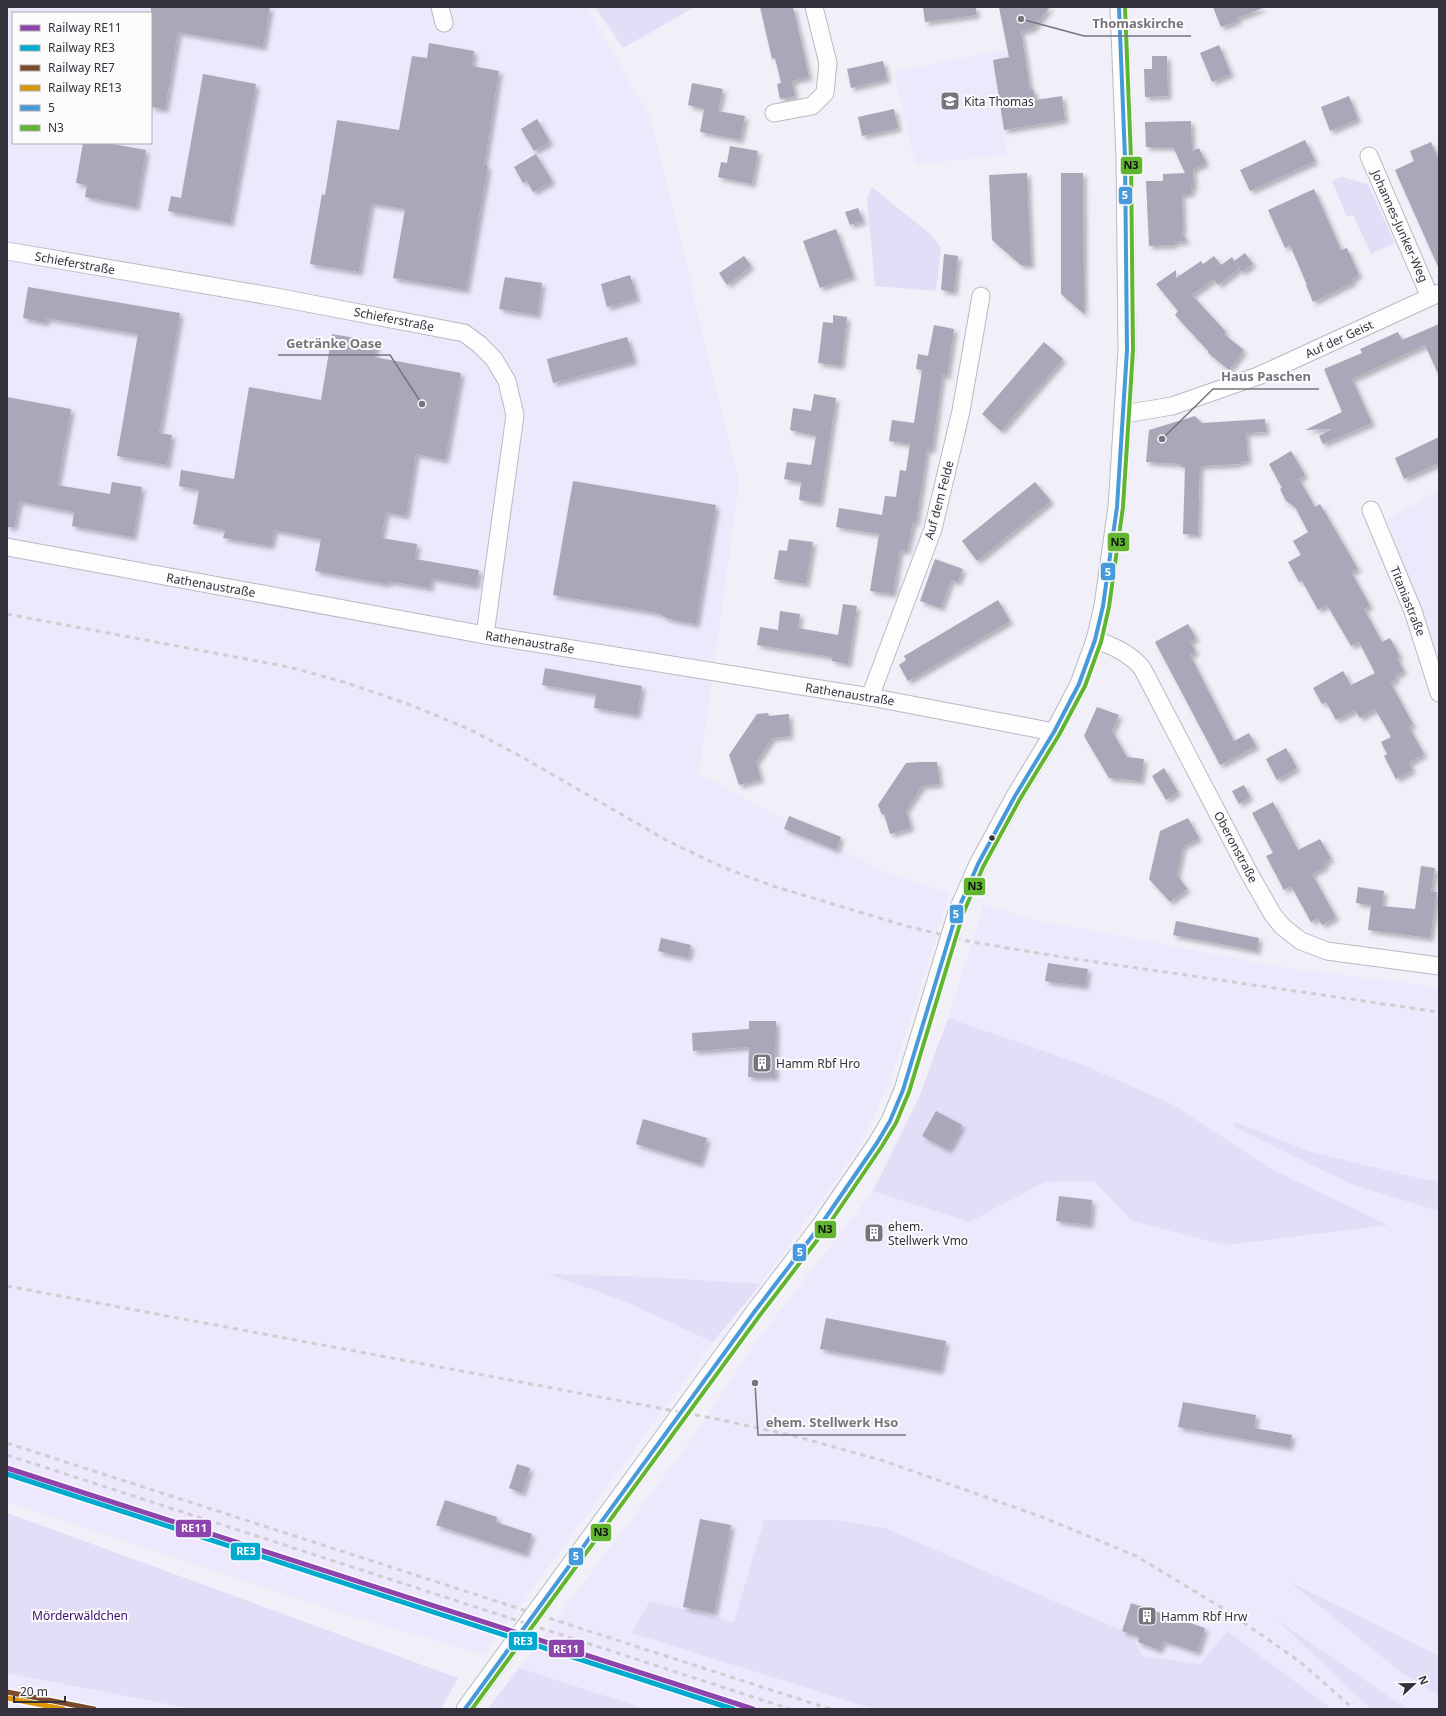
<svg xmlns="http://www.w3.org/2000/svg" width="1446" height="1716" viewBox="0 0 1446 1716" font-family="'Noto Sans',sans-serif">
  <defs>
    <filter id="shadow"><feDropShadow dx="3.5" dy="3.5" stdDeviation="2" flood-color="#0004"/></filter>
  </defs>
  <rect width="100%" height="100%" fill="#f1eff8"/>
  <g fill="#ede8fc" fill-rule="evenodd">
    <path d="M7,7H587L651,119L739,483L699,774L880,870L950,893L891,1079L861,1144L761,1284L713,1342L484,1655L354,1617L7,1502ZM13,13H151V143H13Z"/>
    <polygon points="1008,49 1009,57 993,60 1007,155 915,164 894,72"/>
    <polygon points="1439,489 1439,659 1387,520"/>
    <polygon points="984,904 1027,918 1287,968 1439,987 1439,1709 488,1709 689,1443 753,1346 873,1191 920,1095 948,1018"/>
    <polygon points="7,1673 192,1709 7,1709"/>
  </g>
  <g fill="#e4ddf8">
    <polygon points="595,7 695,7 623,48"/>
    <polygon points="1341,177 1368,184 1395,243 1371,254 1353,215 1347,217 1332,181"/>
    <polygon points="872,187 930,234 941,247 936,291 875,286 867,198"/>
    <polygon points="948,1018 1081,1064 1172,1104 1271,1169 1388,1225 1225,1245 1132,1221 1094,1181 1045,1182 969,1222 873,1191 920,1095"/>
    <polygon points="1235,1122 1308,1151 1422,1179 1439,1181 1439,1211 1353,1185 1234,1127"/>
    <polygon points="548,1274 649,1277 761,1284 713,1342 624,1301"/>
    <polygon points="7,1513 32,1522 458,1678 441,1709 192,1709 7,1673"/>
    <polygon points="764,1520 834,1520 885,1528 1130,1634 1143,1656 1200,1664 1227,1631 1332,1709 874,1709 632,1633 650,1601 734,1622"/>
    <polygon points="1290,1582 1439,1656 1439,1695 1402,1673"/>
    <polygon points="1276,1619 1407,1709 1371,1709"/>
    <polygon points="519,1668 646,1709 488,1709"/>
  </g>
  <g fill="#aca6b9" filter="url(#shadow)">
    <polygon points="151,7 270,7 263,47 178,32 165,109 151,107"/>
    <polygon points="760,7 793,7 809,77 792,81 795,96 780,99 777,84 784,82 781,83 775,58 772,59"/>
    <polygon points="923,7 976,7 976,15 925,22"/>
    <polygon points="999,7 1050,7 1032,29 1021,31 1030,89 1033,89 1036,100 1062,96 1065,120 1004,130 993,60 1009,57"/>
    <polygon points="1213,7 1263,7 1263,8 1237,18 1238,21 1221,27"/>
    <polygon points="429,43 474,51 472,66 499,71 484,165 487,165 487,171 466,290 393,278 405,209 371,203 359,272 310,264 322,194 325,195 337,120 399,130 412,56 427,58"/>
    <polygon points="1219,45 1231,74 1212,82 1200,53"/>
    <polygon points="1152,56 1167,56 1168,96 1145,97 1144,69 1152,69"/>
    <polygon points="883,61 887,79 851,88 847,69"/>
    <polygon points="203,74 256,84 230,223 168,211 171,196 181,198"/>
    <polygon points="692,83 723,89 718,111 745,116 740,140 700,132 704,109 688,105"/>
    <polygon points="1349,96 1358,119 1330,131 1321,107"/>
    <polygon points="894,109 898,128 862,136 858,117"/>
    <polygon points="537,119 550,142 534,151 521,129"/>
    <polygon points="1191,121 1192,151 1199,148 1206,163 1193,169 1194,191 1191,185 1191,194 1182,194 1183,232 1181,232 1187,241 1174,242 1174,245 1149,246 1146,181 1163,181 1163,174 1185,173 1173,147 1146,147 1145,122"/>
    <polygon points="1305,140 1315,161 1250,191 1240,170"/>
    <polygon points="1431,142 1439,160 1439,269 1395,170 1414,161 1410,151"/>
    <polygon points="83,143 107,143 146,150 136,207 85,197 87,185 76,183"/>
    <polygon points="730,146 758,151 752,184 718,177 721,162 727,163"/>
    <polygon points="536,154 552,181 533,192 527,181 523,183 514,167"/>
    <polygon points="1027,173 1031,265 1021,265 992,240 989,175"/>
    <polygon points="1061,173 1083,173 1084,314 1061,294"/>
    <polygon points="1314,189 1341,250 1347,248 1359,275 1352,279 1353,282 1313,302 1306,285 1307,285 1290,245 1285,248 1268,210"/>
    <polygon points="858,208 863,221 850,225 845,212"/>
    <polygon points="836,229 853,276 820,288 803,241"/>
    <polygon points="1245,253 1253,264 1242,272 1234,261"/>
    <polygon points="944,254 958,256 954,292 941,290"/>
    <polygon points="744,256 751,266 727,285 719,273"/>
    <polygon points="1214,256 1221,265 1232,257 1239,269 1218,285 1214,279 1192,295 1226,332 1224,334 1244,350 1229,370 1208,353 1209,352 1175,315 1178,311 1156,284 1176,270 1176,278 1201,261 1203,264"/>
    <polygon points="630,275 637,298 607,307 601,284"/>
    <polygon points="505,277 542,283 537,315 499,309"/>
    <polygon points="28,287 180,313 159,433 172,435 167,465 117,456 138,334 46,318 46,323 23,318"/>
    <polygon points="833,315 847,317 841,366 818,363 823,322 833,323"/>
    <polygon points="1439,324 1439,376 1425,345 1352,379 1372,423 1323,444 1319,436 1332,429 1305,430 1342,412 1324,369 1362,353 1360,349 1398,332 1402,340"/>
    <polygon points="934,325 954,329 947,376 942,375 932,450 927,449 916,523 913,522 907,551 900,550 893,594 870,591 879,534 836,527 839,508 882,515 885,496 896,497 900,470 906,471 910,444 889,441 892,420 914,423 922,370 916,369 918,354 928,356"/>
    <polygon points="332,334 377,342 374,357 461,373 445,460 416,454 406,516 386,512 381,538 417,544 415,559 479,570 476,586 431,578 430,588 388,581 387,584 315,571 321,539 274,530 271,546 223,538 225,530 193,524 199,490 179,486 181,470 234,479 249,387 321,400"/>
    <polygon points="627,337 634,361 553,383 547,359"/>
    <polygon points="1044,342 1063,359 1001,431 982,414"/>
    <polygon points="814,394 836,398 820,503 799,500 801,482 784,479 787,462 811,465 816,436 790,430 793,408 811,411"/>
    <polygon points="7,397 71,409 57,485 110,494 112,482 142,487 133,537 72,526 74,512 19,501 14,527 7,527"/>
    <polygon points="1195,416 1202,423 1265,419 1266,432 1246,433 1248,461 1239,462 1239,464 1200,466 1198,535 1183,534 1185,467 1181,467 1181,464 1146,462 1149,430"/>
    <polygon points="1439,437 1439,463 1404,479 1395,458"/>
    <polygon points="1291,451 1305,475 1299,479 1315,507 1320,504 1358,569 1351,572 1370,606 1364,609 1382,642 1390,638 1400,657 1397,658 1404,671 1395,676 1397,679 1390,682 1413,724 1409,727 1424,754 1409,763 1413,770 1396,779 1384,756 1387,754 1381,742 1391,737 1375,709 1360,718 1355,710 1336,720 1326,702 1322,704 1313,688 1343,671 1351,685 1375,673 1359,642 1351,646 1327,605 1318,610 1302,581 1299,582 1288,562 1301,555 1293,541 1308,532 1295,507 1286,501 1280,489 1282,488 1269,464"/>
    <polygon points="573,481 716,505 696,624 669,619 658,613 553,595"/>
    <polygon points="1035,482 1051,501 977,561 962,541"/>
    <polygon points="789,539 813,542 806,584 774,579 779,550 787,551"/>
    <polygon points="935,559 963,569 958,582 951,580 941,608 920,601"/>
    <polygon points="998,600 1010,621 908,681 899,665 906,660 904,656"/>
    <polygon points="843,604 857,606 848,664 832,661 832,657 757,645 760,627 778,630 780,611 800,614 798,628 838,635"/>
    <polygon points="1188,624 1196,638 1190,642 1196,652 1190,655 1234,741 1249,733 1256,746 1220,765 1155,642"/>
    <polygon points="545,668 642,686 637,715 594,708 596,694 542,685"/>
    <polygon points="1097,707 1119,715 1112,731 1127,757 1144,759 1141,781 1109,778 1084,736"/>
    <polygon points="768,713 769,716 789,714 790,736 772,738 756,762 761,779 739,785 729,755 757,714"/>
    <polygon points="1286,748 1297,768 1277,780 1266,759"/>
    <polygon points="920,762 937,762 940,784 922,786 906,810 911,828 890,834 884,814 882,815 878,805 906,763"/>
    <polygon points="1164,768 1178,792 1166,800 1152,776"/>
    <polygon points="1244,785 1250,797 1239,804 1232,791"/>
    <polygon points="1273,802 1298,850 1320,839 1331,859 1324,863 1326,866 1312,874 1336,917 1322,925 1318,918 1311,922 1291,886 1284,890 1266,856 1273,853 1252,813"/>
    <polygon points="789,816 841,837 836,850 784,829"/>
    <polygon points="1188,818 1199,838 1183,846 1177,875 1187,889 1170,902 1149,879 1160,831"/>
    <polygon points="1421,866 1435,868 1431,891 1437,892 1430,938 1368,930 1371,905 1377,906 1356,903 1358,887 1384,891 1382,906 1415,909"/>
    <polygon points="1176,921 1259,938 1257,951 1173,935"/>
    <polygon points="661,938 691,945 688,958 658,951"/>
    <polygon points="1048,963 1088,969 1085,986 1045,981"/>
    <polygon points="749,1021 776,1021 775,1077 748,1077 749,1047 693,1051 692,1033 749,1029"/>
    <polygon points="936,1111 962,1125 948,1150 922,1136"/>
    <polygon points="643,1119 707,1138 700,1164 636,1144"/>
    <polygon points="1059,1196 1092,1200 1090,1225 1056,1221"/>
    <polygon points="826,1318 946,1341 940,1371 820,1349"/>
    <polygon points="1183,1402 1256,1415 1254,1428 1292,1435 1289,1447 1178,1427"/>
    <polygon points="517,1464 530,1468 522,1493 509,1488"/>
    <polygon points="445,1500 497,1517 496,1522 532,1534 525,1554 436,1525"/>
    <polygon points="700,1519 731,1525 714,1613 683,1607"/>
    <polygon points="1131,1603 1205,1628 1197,1652 1163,1641 1159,1650 1138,1642 1139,1637 1122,1631"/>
  </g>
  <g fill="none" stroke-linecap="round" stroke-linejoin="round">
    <defs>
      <g id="minor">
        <polyline points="440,7 444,23"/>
        <polyline points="774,113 812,106 825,93 828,63 814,7"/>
        <polyline points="1369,156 1430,297"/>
        <polyline points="7,251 276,297 464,333 479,344 494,359 507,381 515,415 485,635"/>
        <polyline points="1124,414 1172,406 1258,376 1439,293"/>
        <polyline points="1371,510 1413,611 1439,693"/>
        <polyline points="7,547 485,635 870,697 1054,732"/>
        <path d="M1095,640C1114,646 1129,653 1142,668L1249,873L1273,915L1283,927L1301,941L1327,951L1439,966"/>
        <polyline points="870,697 933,529 961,411 981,296"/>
        <polyline points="465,1709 755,1311 820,1226 877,1143 890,1121 903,1090 957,912 978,864 1015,796 1054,732 1079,684 1095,640 1103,606 1117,507 1127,350 1125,158 1119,7"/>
      </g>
    </defs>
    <use href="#minor" stroke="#bbb9c2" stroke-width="19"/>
    <use href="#minor" stroke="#fdfdfe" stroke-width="17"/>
    <g stroke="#cecdd0" stroke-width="3" stroke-dasharray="5 5" stroke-linecap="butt">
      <polyline points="7,614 289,667 344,682 408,704 469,729 522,757 666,840 720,866 773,886 906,926 972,942 1062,957 1439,1012"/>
      <polyline points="7,1286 707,1417 795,1436 884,1461 1042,1517 1136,1556 1224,1609 1299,1661 1354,1709"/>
      <polyline points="7,1443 830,1709"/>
      <polyline points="7,1455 790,1709"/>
    </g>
    <defs>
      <polyline id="bus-1" points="465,1709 755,1311 820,1226 877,1143 890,1121 903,1090 957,912 978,864 1015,796 1054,732 1079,684 1095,640 1103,606 1117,507 1127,350 1125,158 1119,7"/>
      <polyline id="bus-2" points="472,1709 760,1315 825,1230 882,1146 896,1123 909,1092 963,914 983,867 1020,799 1059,735 1085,686 1101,642 1109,607 1123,507 1133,350 1131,158 1125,7"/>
    </defs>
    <use href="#bus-1" stroke="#fbfbfb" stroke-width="7"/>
    <use href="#bus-2" stroke="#fbfbfb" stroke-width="7"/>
    <use href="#bus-1" stroke="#479ada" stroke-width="4"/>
    <use href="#bus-2" stroke="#61b531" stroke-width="4"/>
    <defs>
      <polyline id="rail-1" points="7,1468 753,1709"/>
      <polyline id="rail-2" points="7,1474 733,1709"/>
      <polyline id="rail-3" points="7,1692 94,1709"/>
      <polyline id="rail-4" points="7,1698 63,1709"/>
    </defs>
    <use href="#rail-1" stroke="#fbfbfb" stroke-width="8"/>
    <use href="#rail-2" stroke="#fbfbfb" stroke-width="8"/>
    <use href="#rail-3" stroke="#fbfbfb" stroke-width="8"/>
    <use href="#rail-4" stroke="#fbfbfb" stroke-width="8"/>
    <use href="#rail-1" stroke="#8e44ad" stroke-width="5"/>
    <use href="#rail-2" stroke="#00a9ce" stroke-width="5"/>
    <use href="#rail-3" stroke="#7a4b2a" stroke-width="5"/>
    <use href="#rail-4" stroke="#da9509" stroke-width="5"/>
  </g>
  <defs>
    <symbol id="school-square" viewBox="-11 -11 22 22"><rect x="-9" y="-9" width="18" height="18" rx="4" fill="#77747e" stroke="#fbfbfb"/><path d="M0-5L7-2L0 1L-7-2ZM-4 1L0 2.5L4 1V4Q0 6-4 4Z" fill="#fff"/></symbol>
    <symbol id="building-square" viewBox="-11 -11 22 22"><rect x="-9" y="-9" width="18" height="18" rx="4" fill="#77747e" stroke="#fbfbfb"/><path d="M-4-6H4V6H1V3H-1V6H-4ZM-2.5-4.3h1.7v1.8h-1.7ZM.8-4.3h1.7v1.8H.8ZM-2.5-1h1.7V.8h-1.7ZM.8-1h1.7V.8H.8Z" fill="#fff"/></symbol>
  </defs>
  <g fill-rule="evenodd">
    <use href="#school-square" x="939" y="90" width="22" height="22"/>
    <use href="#building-square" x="751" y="1052" width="22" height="22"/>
    <use href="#building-square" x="863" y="1222" width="22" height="22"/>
    <use href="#building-square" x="1136" y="1605" width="22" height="22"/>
  </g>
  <circle fill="#35323d" stroke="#fbfbfb" stroke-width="1.5" cx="992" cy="838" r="3.5"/>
  <g text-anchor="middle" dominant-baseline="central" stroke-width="4" stroke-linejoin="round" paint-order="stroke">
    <g font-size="12" fill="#35323d" stroke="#fbfbfb" text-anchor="start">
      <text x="964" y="101">Kita Thomas</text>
      <text x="776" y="1063">Hamm Rbf Hro</text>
      <text x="888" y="1226">ehem.<tspan x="888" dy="14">Stellwerk Vmo</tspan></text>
      <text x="1161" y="1616">Hamm Rbf Hrw</text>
    </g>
    <g font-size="12" fill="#35323d" stroke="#fbfbfb">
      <text transform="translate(1400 226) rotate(66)">Johannes-Junker-Weg</text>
      <text transform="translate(75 263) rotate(10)">Schieferstraße</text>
      <text transform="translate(394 319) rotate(11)">Schieferstraße</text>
      <text transform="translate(1339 339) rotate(-25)">Auf der Geist</text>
      <text transform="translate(939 500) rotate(-75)">Auf dem Felde</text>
      <text transform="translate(211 585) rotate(10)">Rathenaustraße</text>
      <text transform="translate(1408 601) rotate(68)">Titaniastraße</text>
      <text transform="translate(530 642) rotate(9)">Rathenaustraße</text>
      <text transform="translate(850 694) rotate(9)">Rathenaustraße</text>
      <text transform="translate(1236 847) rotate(62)">Oberonstraße</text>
    </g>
    <g font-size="12" fill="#3a106e" stroke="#fbfbfb">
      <text x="80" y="1615">Mörderwäldchen</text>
    </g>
  </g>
  <path fill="none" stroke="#77747e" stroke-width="1.5" d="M1021 19L1084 36H1191M422 404L390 355H278M1162 439L1213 389H1319M755 1383L758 1435H906"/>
  <g fill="#77747e" stroke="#fbfbfb" stroke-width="1.5">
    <circle cx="1021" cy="19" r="4"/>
    <circle cx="422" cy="404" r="4"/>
    <circle cx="1162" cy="439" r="4"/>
    <circle cx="755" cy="1383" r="4"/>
  </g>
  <g font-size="13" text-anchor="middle" font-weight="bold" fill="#77747e" stroke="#fbfbfb" stroke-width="4" stroke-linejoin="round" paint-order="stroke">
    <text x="1138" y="28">Thomaskirche</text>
    <text x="334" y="348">Getränke Oase</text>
    <text x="1266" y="381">Haus Paschen</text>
    <text x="832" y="1427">ehem. Stellwerk Hso</text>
  </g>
  <g stroke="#fbfbfb" stroke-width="1.5">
    <rect x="1120" y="156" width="23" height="19" rx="4" fill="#61b531"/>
    <rect x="1118" y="186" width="15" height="19" rx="4" fill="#479ada"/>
    <rect x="1107" y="532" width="23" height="20" rx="4" fill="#61b531"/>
    <rect x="1100" y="562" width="16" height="19" rx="4" fill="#479ada"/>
    <rect x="963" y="877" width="23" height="19" rx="4" fill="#61b531"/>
    <rect x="949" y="904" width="15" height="20" rx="4" fill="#479ada"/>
    <rect x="814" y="1220" width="23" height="19" rx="4" fill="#61b531"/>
    <rect x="792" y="1243" width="15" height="19" rx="4" fill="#479ada"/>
    <rect x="175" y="1519" width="37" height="19" rx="4" fill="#8e44ad"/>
    <rect x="590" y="1523" width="22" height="19" rx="4" fill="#61b531"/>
    <rect x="230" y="1542" width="31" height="19" rx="4" fill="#00a9ce"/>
    <rect x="568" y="1547" width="16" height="19" rx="4" fill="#479ada"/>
    <rect x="508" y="1631" width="30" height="20" rx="4" fill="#00a9ce"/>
    <rect x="548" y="1639" width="37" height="19" rx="4" fill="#8e44ad"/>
  </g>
  <g font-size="11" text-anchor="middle" font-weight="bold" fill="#fff">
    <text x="1125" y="199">5</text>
    <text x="1108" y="576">5</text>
    <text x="956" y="918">5</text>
    <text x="800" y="1256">5</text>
    <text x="194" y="1532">RE11</text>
    <text x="246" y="1555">RE3</text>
    <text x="576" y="1560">5</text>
    <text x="523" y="1645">RE3</text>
    <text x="566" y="1653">RE11</text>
  </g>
  <g font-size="11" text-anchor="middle" font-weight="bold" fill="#111">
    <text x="1131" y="169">N3</text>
    <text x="1118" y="546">N3</text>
    <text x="975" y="890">N3</text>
    <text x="825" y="1233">N3</text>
    <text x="601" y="1536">N3</text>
  </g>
  <rect width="1446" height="1716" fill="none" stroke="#35323d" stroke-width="16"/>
  <rect x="12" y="12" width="140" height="132" fill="#fbfbfb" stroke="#acabaf"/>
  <rect x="20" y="25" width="20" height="6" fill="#8e44ad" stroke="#acabaf"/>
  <text x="48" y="32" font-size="12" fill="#35323d">Railway RE11</text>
  <rect x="20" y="45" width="20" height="6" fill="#00a9ce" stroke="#acabaf"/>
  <text x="48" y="52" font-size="12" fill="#35323d">Railway RE3</text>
  <rect x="20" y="65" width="20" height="6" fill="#7a4b2a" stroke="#acabaf"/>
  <text x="48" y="72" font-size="12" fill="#35323d">Railway RE7</text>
  <rect x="20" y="85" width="20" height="6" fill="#da9509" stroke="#acabaf"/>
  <text x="48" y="92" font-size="12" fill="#35323d">Railway RE13</text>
  <rect x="20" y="105" width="20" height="6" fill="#479ada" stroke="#acabaf"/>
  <text x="48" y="112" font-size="12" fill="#35323d">5</text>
  <rect x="20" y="125" width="20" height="6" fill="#61b531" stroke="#acabaf"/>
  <text x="48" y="132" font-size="12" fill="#35323d">N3</text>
  <g transform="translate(1414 1684) rotate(68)" stroke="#fbfbfb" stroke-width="3" paint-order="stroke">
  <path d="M0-3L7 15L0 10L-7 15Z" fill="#35323d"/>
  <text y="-6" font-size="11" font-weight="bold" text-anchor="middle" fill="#35323d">N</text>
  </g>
  <path d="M14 1696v6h51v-6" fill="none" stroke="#35323d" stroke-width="2"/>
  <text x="20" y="1696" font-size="12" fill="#35323d" stroke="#fbfbfb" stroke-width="3" paint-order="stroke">20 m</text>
</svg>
